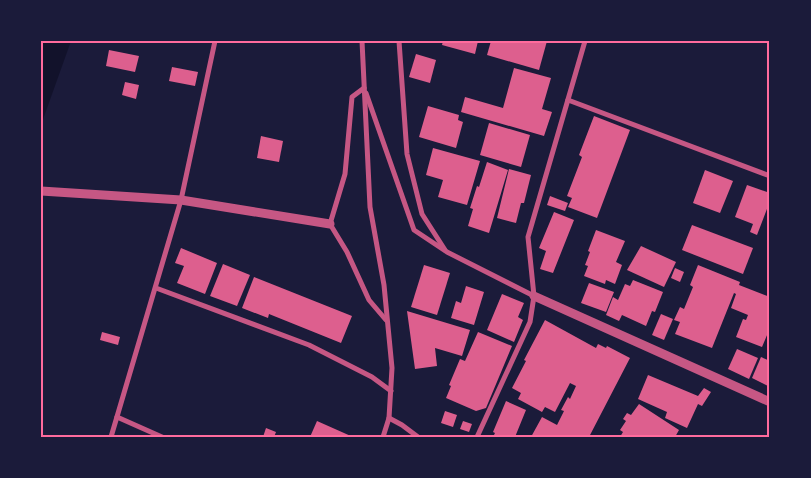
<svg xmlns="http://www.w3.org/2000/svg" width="811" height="478" viewBox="0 0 811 478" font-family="'Golos Text',sans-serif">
  <rect width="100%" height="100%" fill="#1b1b3a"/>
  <polygon fill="#12122b" points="41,41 71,41 41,125"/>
  <g fill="#dd5f8e">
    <polygon points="443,41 478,41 475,54 442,45"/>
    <polygon points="491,41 547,41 539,70 487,55"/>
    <polygon points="109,50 139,56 135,72 106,66"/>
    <polygon points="416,54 436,60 430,83 409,77"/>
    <polygon points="172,67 198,72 195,86 169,81"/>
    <polygon points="514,68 551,78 542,109 552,112 544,136 461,112 465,97 503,108"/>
    <polygon points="125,82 139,85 136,99 122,95"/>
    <polygon points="428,106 459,115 458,120 463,122 456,148 419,137"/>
    <polygon points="594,116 630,130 597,218 568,207 572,198 567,196 582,157 579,155"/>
    <polygon points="489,123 530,135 521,167 480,155"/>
    <polygon points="261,136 283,141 279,162 257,158"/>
    <polygon points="433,148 480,161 467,205 438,197 443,180 426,175"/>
    <polygon points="487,162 508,170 489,233 468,226 473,209 470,208 477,186 479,187"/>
    <polygon points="509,169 531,175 524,203 521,203 516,223 497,218"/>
    <polygon points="705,170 733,181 720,213 693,203"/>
    <polygon points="747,185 770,193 770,201 757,235 750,232 753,224 735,217"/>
    <polygon points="550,196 568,203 565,211 547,205"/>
    <polygon points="554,212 574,220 553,273 540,269 546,251 539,248"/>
    <polygon points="692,225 753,248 743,274 682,250"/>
    <polygon points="596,230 625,241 616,262 622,265 615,284 606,280 605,284 584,276 588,266 585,265 590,252 588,251"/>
    <polygon points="641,246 676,262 664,287 627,270"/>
    <polygon points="181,248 217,263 205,294 177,283 184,266 175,263"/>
    <polygon points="223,264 250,275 237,306 210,296"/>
    <polygon points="424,265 450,273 437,315 411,307"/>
    <polygon points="698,265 740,282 739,285 770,297 770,328 762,347 736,337 743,319 746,320 748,315 731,308 736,294 734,293 712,348 675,334 680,322 674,320 680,307 684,309 693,287 690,285"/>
    <polygon points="675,268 684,272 680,282 671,278"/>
    <polygon points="254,277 352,316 341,343 269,314 268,318 242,308"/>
    <polygon points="633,280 663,292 655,312 652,311 646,326 622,315 619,321 606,315 613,297 618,300 625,284 630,286"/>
    <polygon points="589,283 614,292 606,312 581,303"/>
    <polygon points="466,286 484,292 474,325 451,318 456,301 461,303"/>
    <polygon points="502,294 524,303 518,317 523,320 514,342 487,330"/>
    <polygon points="407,311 470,330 462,356 435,348 437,366 415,369"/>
    <polygon points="661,314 673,319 664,340 652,335"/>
    <polygon points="545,320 596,348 598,344 606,348 607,346 630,358 589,437 531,437 542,417 557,425 564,411 561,410 568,397 570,399 576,386 570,383 555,412 545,407 542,412 518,399 521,393 512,388 526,361 524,360"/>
    <polygon points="102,332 120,337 118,345 100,340"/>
    <polygon points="478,332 512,346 486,408 476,411 446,398 451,386 449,385 460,359 465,361"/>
    <polygon points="737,349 758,358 749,379 728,369"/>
    <polygon points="761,357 770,361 770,387 752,378"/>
    <polygon points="648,375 698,396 704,388 711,392 702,406 698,404 687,428 665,418 667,412 638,399"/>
    <polygon points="506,401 526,410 515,437 493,437 495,433 493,432"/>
    <polygon points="639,404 679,430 675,437 620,437 623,432 620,430 626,421 623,419 627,413 631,415"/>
    <polygon points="445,411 457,415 453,427 441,423"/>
    <polygon points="317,421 353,437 310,437"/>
    <polygon points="463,421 472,424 469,432 460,429"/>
    <polygon points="266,428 276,432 274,437 263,437"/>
  </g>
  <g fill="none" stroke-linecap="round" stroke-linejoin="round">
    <g stroke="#c65784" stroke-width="5">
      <polyline points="362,41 370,207 384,285 392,368 389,418 383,437"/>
      <polyline points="399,41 407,154 422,214 445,250"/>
      <polyline points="364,88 352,97 345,174 330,224 347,252 369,300 386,320"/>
      <polyline points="366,93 414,230 447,252 534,296"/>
      <polyline points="568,100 770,176"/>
      <polyline points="156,288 309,345 372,377 391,391"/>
      <polyline points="117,417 162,437"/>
      <polyline points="389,418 402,425 418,437"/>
      <polyline points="111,437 181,200 215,41"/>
      <polyline points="477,437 530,322 534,296 528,237 585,41"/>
    </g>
    <g stroke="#c65784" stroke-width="9">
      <polyline points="41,191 181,200 330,224"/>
      <polyline points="534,296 770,402"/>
    </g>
  </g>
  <rect width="811" height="478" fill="none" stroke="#1b1b3a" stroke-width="85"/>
  <rect x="42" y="42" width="726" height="394" fill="none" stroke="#ff6b9d" stroke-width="2"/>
</svg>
